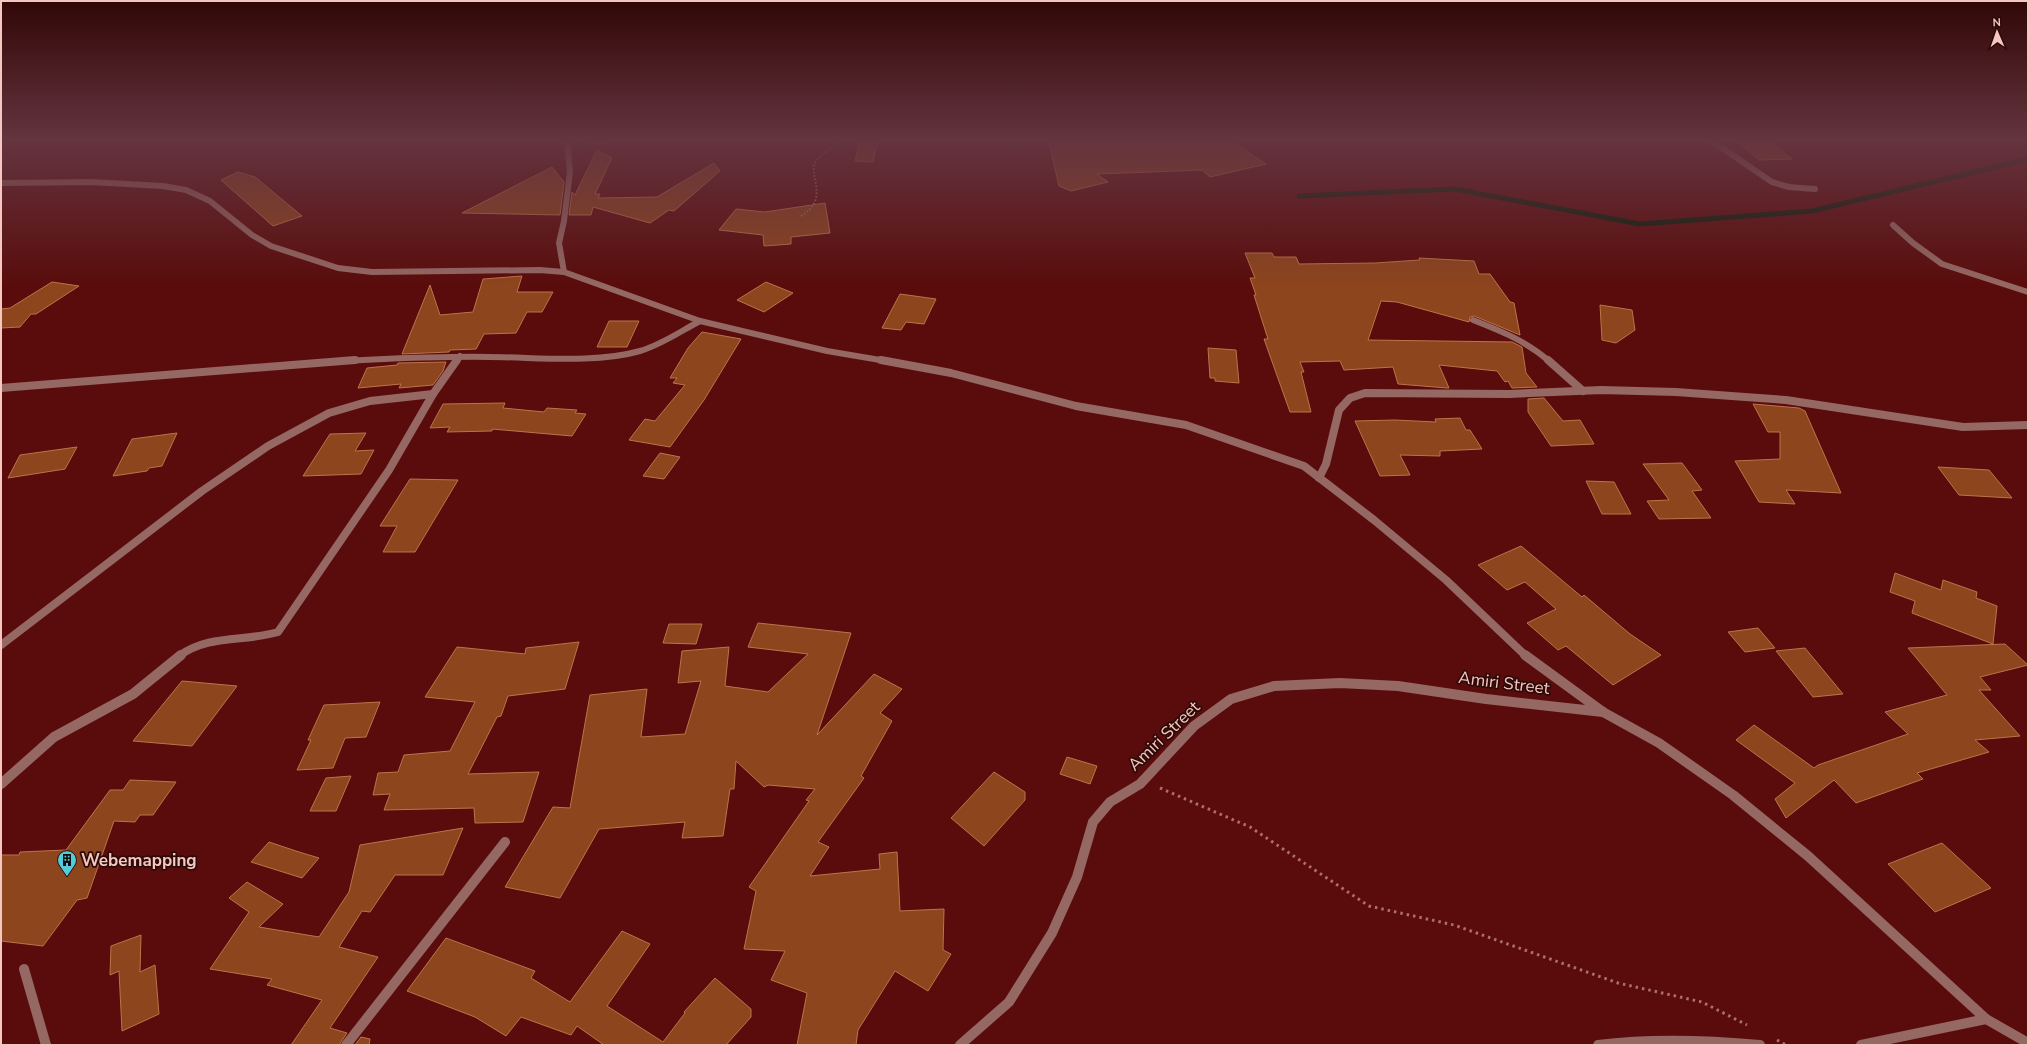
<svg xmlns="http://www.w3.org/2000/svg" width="2029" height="1046" viewBox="0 0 2029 1046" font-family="'Nunito Sans',sans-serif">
  <rect width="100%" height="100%" fill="#590c0b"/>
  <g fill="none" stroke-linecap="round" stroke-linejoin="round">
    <polyline stroke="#041d08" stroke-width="5" points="1299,196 1455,189 1640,224 1812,211 2028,159"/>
  </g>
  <g fill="#8c451d" stroke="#be734b">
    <polygon points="860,139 878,139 873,162 855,161"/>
    <polygon points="1048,139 1228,139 1266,164 1210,177 1202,170 1097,174 1108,182 1071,191 1059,186"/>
    <polygon points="1771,141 1792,159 1759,160 1738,142"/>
    <polygon points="597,150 612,158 595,194 600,194 598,198 657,197 714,163 720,171 674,211 669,210 650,223 593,207 591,215 569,215 572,192 575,195"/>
    <polygon points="552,167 564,182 560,215 462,213"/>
    <polygon points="238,172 255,177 302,216 273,226 221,180"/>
    <polygon points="825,203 830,233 791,237 791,244 764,246 763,235 719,230 736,209 765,212"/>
    <polygon points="1245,253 1272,253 1274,257 1296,257 1299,264 1375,263 1420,260 1419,258 1474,261 1479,274 1490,274 1510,302 1514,303 1520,335 1474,316 1470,317 1469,322 1397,302 1381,301 1368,340 1512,342 1522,347 1526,373 1537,387 1512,388 1508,381 1505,382 1497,371 1439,365 1449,388 1447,388 1398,384 1393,367 1344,370 1340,361 1300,362 1304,372 1301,372 1311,412 1290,412 1264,339 1268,339 1254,295 1256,295 1250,278 1255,278"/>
    <polygon points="522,276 517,292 553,292 542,312 527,312 516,333 484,334 476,349 450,350 449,352 402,354 430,285 440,315 473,312 483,279"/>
    <polygon points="52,282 79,286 36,314 31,314 20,327 1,328 1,309 10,308"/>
    <polygon points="766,282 793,293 764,312 737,300"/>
    <polygon points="900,294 936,299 924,324 906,322 901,330 882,328"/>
    <polygon points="1600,305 1632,310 1635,330 1616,343 1602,340"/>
    <polygon points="609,321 639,321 627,347 597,347"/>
    <polygon points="702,332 741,339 704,400 670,447 629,440 645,419 655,421 685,385 673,383 677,378 670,378 688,348"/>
    <polygon points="1208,348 1236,350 1239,383 1215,381 1215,378 1210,378"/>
    <polygon points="446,362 443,371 433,385 399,388 401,384 358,388 367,368 397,365 398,363"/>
    <polygon points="1544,398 1563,421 1580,420 1594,444 1551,446 1528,412 1528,399"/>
    <polygon points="505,403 503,408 544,412 547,408 577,410 575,413 586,414 572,436 492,429 492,431 447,432 450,427 430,428 443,404"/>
    <polygon points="1753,404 1799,408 1805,411 1841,493 1786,490 1795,504 1759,502 1735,461 1780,459 1780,432 1768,432"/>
    <polygon points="1460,418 1466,430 1470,430 1482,449 1440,451 1440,456 1400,455 1410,475 1380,476 1355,421 1395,420 1436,422 1435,419"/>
    <polygon points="177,433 162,466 149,468 147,471 113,476 132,439"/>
    <polygon points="366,433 355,451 374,450 361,474 303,476 330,434"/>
    <polygon points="77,447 65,469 8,478 20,455"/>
    <polygon points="660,453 680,457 664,479 643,476"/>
    <polygon points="1682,463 1702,490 1692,491 1711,518 1659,519 1647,501 1669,500 1643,464"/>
    <polygon points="1938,467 1989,470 2012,498 1959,495"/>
    <polygon points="410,479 458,480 415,552 383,552 397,526 380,526"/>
    <polygon points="1586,481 1614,482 1631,514 1602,514"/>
    <polygon points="1521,546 1582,597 1584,595 1630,634 1661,655 1613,685 1566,646 1558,650 1527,623 1556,609 1525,582 1507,590 1478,565"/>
    <polygon points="1895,573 1941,590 1943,580 1977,592 1976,598 1997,606 1993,644 1912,613 1915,601 1890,592"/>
    <polygon points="758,623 851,633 817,735 874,674 902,689 880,713 892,721 861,776 864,778 818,842 829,847 810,876 880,869 879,854 897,852 900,911 944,909 943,950 951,954 928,991 895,971 858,1030 856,1045 797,1045 807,993 771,980 785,951 744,949 756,891 749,887 809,801 806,800 815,789 768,785 764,787 736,761 734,789 730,789 723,836 682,838 685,822 599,829 560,898 505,887 553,807 570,808 590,695 647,689 641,737 685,734 701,681 678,683 682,651 729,647 725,686 768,692 808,654 748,647"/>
    <polygon points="669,624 702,624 696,644 663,643"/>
    <polygon points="1758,628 1775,648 1745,652 1728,632"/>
    <polygon points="579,642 565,689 508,696 501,716 497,717 468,774 539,772 523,822 475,823 474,808 384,810 390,794 373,795 378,773 398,772 404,755 450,751 475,702 425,697 457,647 525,654 526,648"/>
    <polygon points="2005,644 2028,665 1980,677 1991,690 1979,690 2020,736 1975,740 1989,752 1917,773 1923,779 1856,803 1834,780 1786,818 1775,799 1795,783 1736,740 1754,725 1814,768 1818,765 1908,734 1885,712 1947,695 1908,648"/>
    <polygon points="1805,648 1843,694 1813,697 1776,651"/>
    <polygon points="182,681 237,686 192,746 133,741"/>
    <polygon points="380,702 366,737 345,738 333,768 297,770 311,740 308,740 324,705"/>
    <polygon points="1067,757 1097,766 1090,784 1060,774"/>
    <polygon points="994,772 1025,792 1025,800 984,846 951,818"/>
    <polygon points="351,776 336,811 310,811 326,778"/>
    <polygon points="130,780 176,782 153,815 140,815 135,822 114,821 87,898 77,900 43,946 1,941 1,855 19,855 20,852 66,850 110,790 123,790"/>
    <polygon points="463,828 443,875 395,875 370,912 362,911 339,947 378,957 330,1028 347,1033 339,1045 291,1045 322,1000 267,985 272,979 210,969 249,912 229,898 247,882 283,904 259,927 319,937 349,892 360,845"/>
    <polygon points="269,842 299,852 319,858 302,878 251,862"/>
    <polygon points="1942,843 1991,888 1935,912 1888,864"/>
    <polygon points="622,931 650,944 607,1006 663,1042 685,1013 684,1012 715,978 751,1009 751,1017 726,1045 604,1045 577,1026 571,1035 521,1017 506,1036 475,1017 407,991 446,938 535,971 531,978 570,1002"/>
    <polygon points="141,935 140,972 155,965 159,1014 122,1031 119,971 110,975 111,946"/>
    <polygon points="361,1037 370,1039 369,1045 355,1045"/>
  </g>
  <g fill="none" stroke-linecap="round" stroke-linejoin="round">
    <g stroke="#ac6f6b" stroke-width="2" stroke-dasharray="1.5 2" stroke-linecap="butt">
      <polyline points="581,145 651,139"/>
      <path d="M801,216C831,198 807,175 816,161C822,153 835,145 843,139"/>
    </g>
    <g stroke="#ac6f6b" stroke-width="3" stroke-dasharray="2.5 4" stroke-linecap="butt">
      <polyline points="1160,788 1250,827 1369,906 1454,925 1618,983 1702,1002 1747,1025"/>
      <polyline points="1777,1040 1786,1045"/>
    </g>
    <g stroke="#956863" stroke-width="6">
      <polyline points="567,139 570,172 564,221 559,243 564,272 700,321 827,351 886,361"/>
      <polyline points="1709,139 1772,182 1789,187 1815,189"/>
      <polyline points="1,183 91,182 163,186 186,190 210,201 252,235 271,246 338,268 372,272 540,270 564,272"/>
      <polyline points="1893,225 1913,243 1942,264 2028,292"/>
      <path d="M1473,320C1501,331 1526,341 1549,361"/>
      <path d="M337,361C388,359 438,356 489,357C536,357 594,364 640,351C661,345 681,331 700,321"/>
      <polyline points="456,361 460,356"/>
    </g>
    <g stroke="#956863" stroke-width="8">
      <polyline points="881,360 951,373 1076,406 1186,425 1304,466 1374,520 1446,580 1526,656"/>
      <polyline points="1548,360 1583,391"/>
      <polyline points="1,388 355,360"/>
      <polyline points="1319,478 1326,464 1339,410 1350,398 1365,393 1509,394 1601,390 1676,392 1786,400 1963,427 2028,425"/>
      <polyline points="1,645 202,491 268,446 329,413 370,401 433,394"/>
      <path d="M179,656C209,634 245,642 278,632L389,470L433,394L457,360"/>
    </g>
    <g stroke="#956863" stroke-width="10">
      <polyline points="1525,655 1603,712 1659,743 1733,795 1808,856 1986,1019 2028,1043"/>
      <polyline points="1,784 54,737 133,694 181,655"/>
      <polyline points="24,969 46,1045"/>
      <polyline points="346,1045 505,842"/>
      <polyline points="960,1045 1009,1002 1052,933 1077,877 1093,822 1110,802 1140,784 1194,726 1231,699 1274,686 1340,683 1398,686 1486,699 1603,712"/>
      <path d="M1598,1045C1652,1038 1706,1040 1760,1045"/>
      <polyline points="1861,1045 1986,1019"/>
    </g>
  </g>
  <linearGradient id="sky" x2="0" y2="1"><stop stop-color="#310706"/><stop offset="0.49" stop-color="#64343f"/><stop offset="1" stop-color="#64343f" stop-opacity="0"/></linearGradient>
  <rect width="2029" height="286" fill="url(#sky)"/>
  <defs>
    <symbol id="building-pin" viewBox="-11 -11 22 30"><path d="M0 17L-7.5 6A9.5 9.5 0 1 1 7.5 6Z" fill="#53cbdb" stroke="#2b0a08"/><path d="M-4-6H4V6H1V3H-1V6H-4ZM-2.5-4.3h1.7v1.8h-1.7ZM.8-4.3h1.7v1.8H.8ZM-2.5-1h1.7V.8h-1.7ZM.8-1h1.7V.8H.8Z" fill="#111"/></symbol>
  </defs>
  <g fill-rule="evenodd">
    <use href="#building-pin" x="56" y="849" width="22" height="30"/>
  </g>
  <g text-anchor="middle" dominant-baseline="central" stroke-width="3.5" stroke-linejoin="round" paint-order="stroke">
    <g font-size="17" fill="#f6c7c0" stroke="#2b0a08">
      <text transform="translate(1504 683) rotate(7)">Amiri Street</text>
      <text transform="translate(1164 736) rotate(-44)">Amiri Street</text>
    </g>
    <g font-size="17" font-weight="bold" fill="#f6c7c0" stroke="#2b0a08" text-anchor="start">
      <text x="81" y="860">Webemapping</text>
    </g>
  </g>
  <rect width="2029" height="1046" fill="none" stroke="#f6c7c0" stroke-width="4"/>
  <g transform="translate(1997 32) rotate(358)" stroke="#2b0a08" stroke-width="3" paint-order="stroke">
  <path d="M0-3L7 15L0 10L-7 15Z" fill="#f6c7c0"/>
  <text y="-6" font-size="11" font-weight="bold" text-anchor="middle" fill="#f6c7c0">N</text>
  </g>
</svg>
